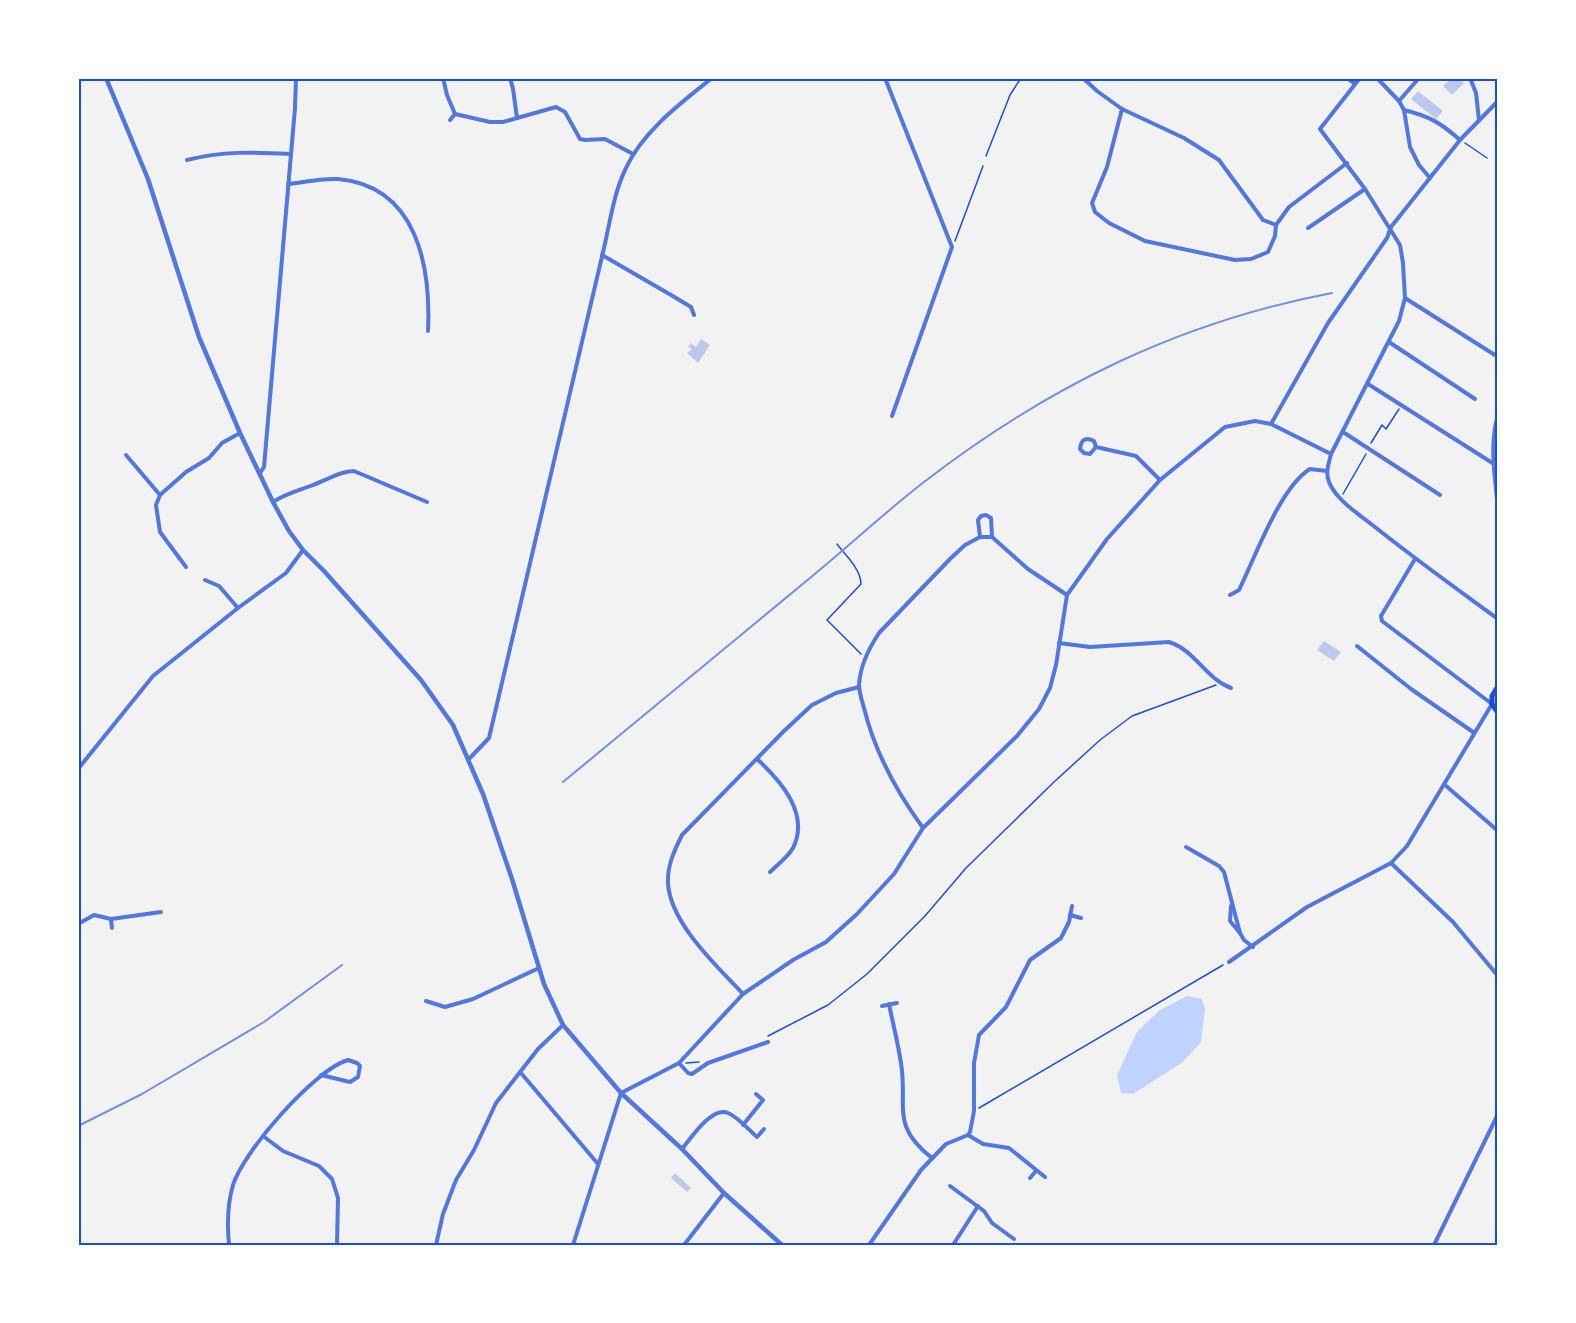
<svg xmlns="http://www.w3.org/2000/svg" width="1576" height="1323" viewBox="0 0 1576 1323" font-family="'PT Sans Narrow',sans-serif">
  <rect width="100%" height="100%" fill="#f2f2f2"/>
  <polygon fill="#bfd3fe" points="1187,996 1202,999 1205,1009 1201,1042 1183,1062 1133,1094 1121,1093 1117,1075 1137,1032 1160,1010"/>
  <g fill="#bdc9ec">
    <polygon points="1452,78 1458,78 1464,83 1452,95 1443,86"/>
    <polygon points="1418,91 1443,111 1436,119 1411,99"/>
    <polygon points="701,339 710,345 698,363 687,353 692,349 688,347 691,343 696,347"/>
    <polygon points="1324,641 1341,652 1334,661 1317,650"/>
    <polygon points="675,1173 691,1188 687,1192 671,1178"/>
  </g>
  <g fill="none" stroke-linecap="round" stroke-linejoin="round">
    <g stroke="#1d4ed8" stroke-width="1.5">
      <polyline points="1465,143 1487,158"/>
      <polyline points="986,156 1010,95 1021,78"/>
      <polyline points="955,241 983,166"/>
      <polyline points="1371,443 1382,425 1386,429 1399,409"/>
      <polyline points="1343,494 1366,454"/>
      <path d="M837,544C845,555 861,569 861,584L827,620L861,654"/>
      <polyline points="768,1036 828,1005 867,974 925,916 966,868 1054,782 1100,740 1132,716 1216,685"/>
      <polyline points="686,1063 699,1062"/>
      <polyline points="979,1108 1223,965"/>
    </g>
    <g stroke="#5277de" stroke-width="4">
      <polyline points="443,78 447,95 455,114 490,122 503,122 556,107 565,112 580,139 585,140 605,139 633,154"/>
      <polyline points="510,78 513,89 517,118"/>
      <polyline points="885,78 952,247 892,416"/>
      <polyline points="1083,78 1097,91 1122,109 1184,138 1219,160 1263,220 1276,225 1289,207 1347,163"/>
      <polyline points="1272,78 1274,78"/>
      <polyline points="1347,78 1354,83"/>
      <path d="M1360,78L1320,129L1365,189L1400,245L1403,263L1405,298L1399,321L1331,454C1329,463 1325,473 1329,482C1336,500 1360,515 1375,527C1415,559 1457,589 1498,619"/>
      <polyline points="1377,78 1399,101 1404,110 1410,147 1419,165 1430,178"/>
      <polyline points="1470,78 1476,93 1479,120"/>
      <polyline points="1399,101 1419,78"/>
      <polyline points="1122,109 1107,167 1092,203 1095,212 1109,223 1145,241 1235,260 1251,259 1268,252 1275,236 1276,225"/>
      <path d="M1404,110C1429,116 1441,123 1460,140"/>
      <polyline points="450,120 455,114"/>
      <path d="M187,160C222,151 255,152 290,154"/>
      <path d="M288,184C305,182 322,178 338,179C417,186 431,266 428,331"/>
      <polyline points="1308,228 1365,189"/>
      <polyline points="602,255 671,295 691,307 694,315"/>
      <polyline points="1405,298 1498,357"/>
      <polyline points="1389,342 1475,399"/>
      <polyline points="1368,384 1494,464"/>
      <path d="M1498,415C1489,444 1495,478 1498,508"/>
      <polyline points="1271,424 1328,323 1387,238 1391,227 1460,140 1498,101"/>
      <polyline points="1343,432 1440,495"/>
      <path d="M1096,447L1090,454L1084,453L1080,449C1081,439 1086,437 1094,441L1096,447L1136,456L1160,480"/>
      <polyline points="126,455 160,495"/>
      <polyline points="260,473 264,467 295,108 296,78"/>
      <path d="M273,502C287,493 298,491 313,485C327,480 340,471 354,471L427,502"/>
      <polyline points="980,537 978,520 981,516 986,515 991,518 992,537"/>
      <polyline points="186,567 160,532 156,505 160,495 186,472 209,458 222,443 240,433"/>
      <polyline points="205,580 219,586 238,608"/>
      <path d="M1230,595L1239,590C1255,558 1280,487 1310,469L1327,471"/>
      <path d="M1059,643L1090,647L1169,642C1195,650 1206,679 1231,688"/>
      <polyline points="1357,646 1411,689 1473,732"/>
      <path d="M469,759L489,738L604,248C610,222 614,192 626,168C643,131 681,103 712,78"/>
      <path d="M757,759C781,781 810,814 793,848C788,857 777,865 770,872"/>
      <polyline points="78,769 153,676 238,608 286,573 303,550"/>
      <polyline points="1445,785 1498,831"/>
      <path d="M923,828C896,791 875,753 864,708C862,701 859,692 859,685C860,667 869,648 879,633L950,559L965,545L980,537H992L1028,569L1067,595"/>
      <polyline points="1186,847 1219,866 1224,872 1240,933 1244,940 1253,947"/>
      <polyline points="1391,863 1453,922 1498,976"/>
      <polyline points="1231,906 1230,921 1240,933"/>
      <polyline points="1070,915 1081,918"/>
      <polyline points="111,919 112,928"/>
      <polyline points="78,924 94,915 111,919 161,912"/>
      <polyline points="1229,962 1307,907 1391,863 1407,846 1492,704 1382,621 1381,616 1415,559"/>
      <path d="M743,994C717,966 671,924 668,884C667,866 674,851 682,835L784,731L812,705L836,693L859,687"/>
      <polyline points="426,1001 445,1007 473,999 539,968"/>
      <path d="M889,1004C893,1024 898,1043 901,1063C908,1107 890,1125 932,1158"/>
      <polyline points="882,1006 897,1003"/>
      <polyline points="679,1063 688,1073 692,1074 708,1063 768,1042"/>
      <polyline points="521,1073 598,1164"/>
      <polyline points="743,1125 763,1100 756,1094"/>
      <polyline points="968,1135 983,1144 1009,1148 1045,1177"/>
      <polyline points="263,1136 283,1151 319,1166 332,1179 338,1198 337,1245"/>
      <path d="M682,1149C691,1138 712,1106 728,1113C738,1117 749,1130 757,1137L764,1129"/>
      <polyline points="1030,1178 1036,1171"/>
      <polyline points="950,1186 984,1211 992,1223 1014,1239"/>
      <path d="M229,1245C227,1224 227,1205 233,1185C243,1152 315,1069 348,1060L357,1063L360,1066L358,1077L350,1082L321,1075"/>
      <polyline points="436,1245 443,1214 456,1180 474,1150 496,1103 538,1049 563,1025"/>
      <polyline points="573,1245 621,1093 679,1063 743,994 793,960 826,942 857,914 894,874 923,828 1017,736 1039,709 1050,688 1056,665 1067,595 1107,539 1160,480 1225,427 1255,421 1271,424 1331,454"/>
      <polyline points="684,1245 724,1193"/>
      <polyline points="869,1245 921,1170 946,1144 968,1135 970,1132 974,1111 974,1063 979,1035 1006,1007 1030,960 1061,938 1069,922 1072,906"/>
      <polyline points="953,1245 978,1206"/>
      <polyline points="1434,1245 1498,1114"/>
    </g>
    <polyline stroke="#5277de" stroke-width="4.5" points="106,78 148,179 199,337 240,433 273,502 289,531 303,550 324,571 421,680 453,725 483,794 512,879 544,984 563,1025 621,1093 682,1149 724,1193 782,1245"/>
    <polyline stroke="#1d4ed8" stroke-width="5" points="1498,686 1492,696 1492,704 1498,713"/>
    <g stroke="#7290e2" stroke-width="2">
      <path d="M563,782C646,714 728,646 810,578C848,547 885,512 924,482C1047,387 1179,322 1332,293"/>
      <polyline points="78,1126 142,1094 264,1022 342,965"/>
    </g>
  </g>
  <rect width="1576" height="1323" fill="none" stroke="#ffffff" stroke-width="159"/>
  <rect x="80" y="80" width="1416" height="1164" fill="none" stroke="#1d4ed8" stroke-width="2"/>
</svg>
